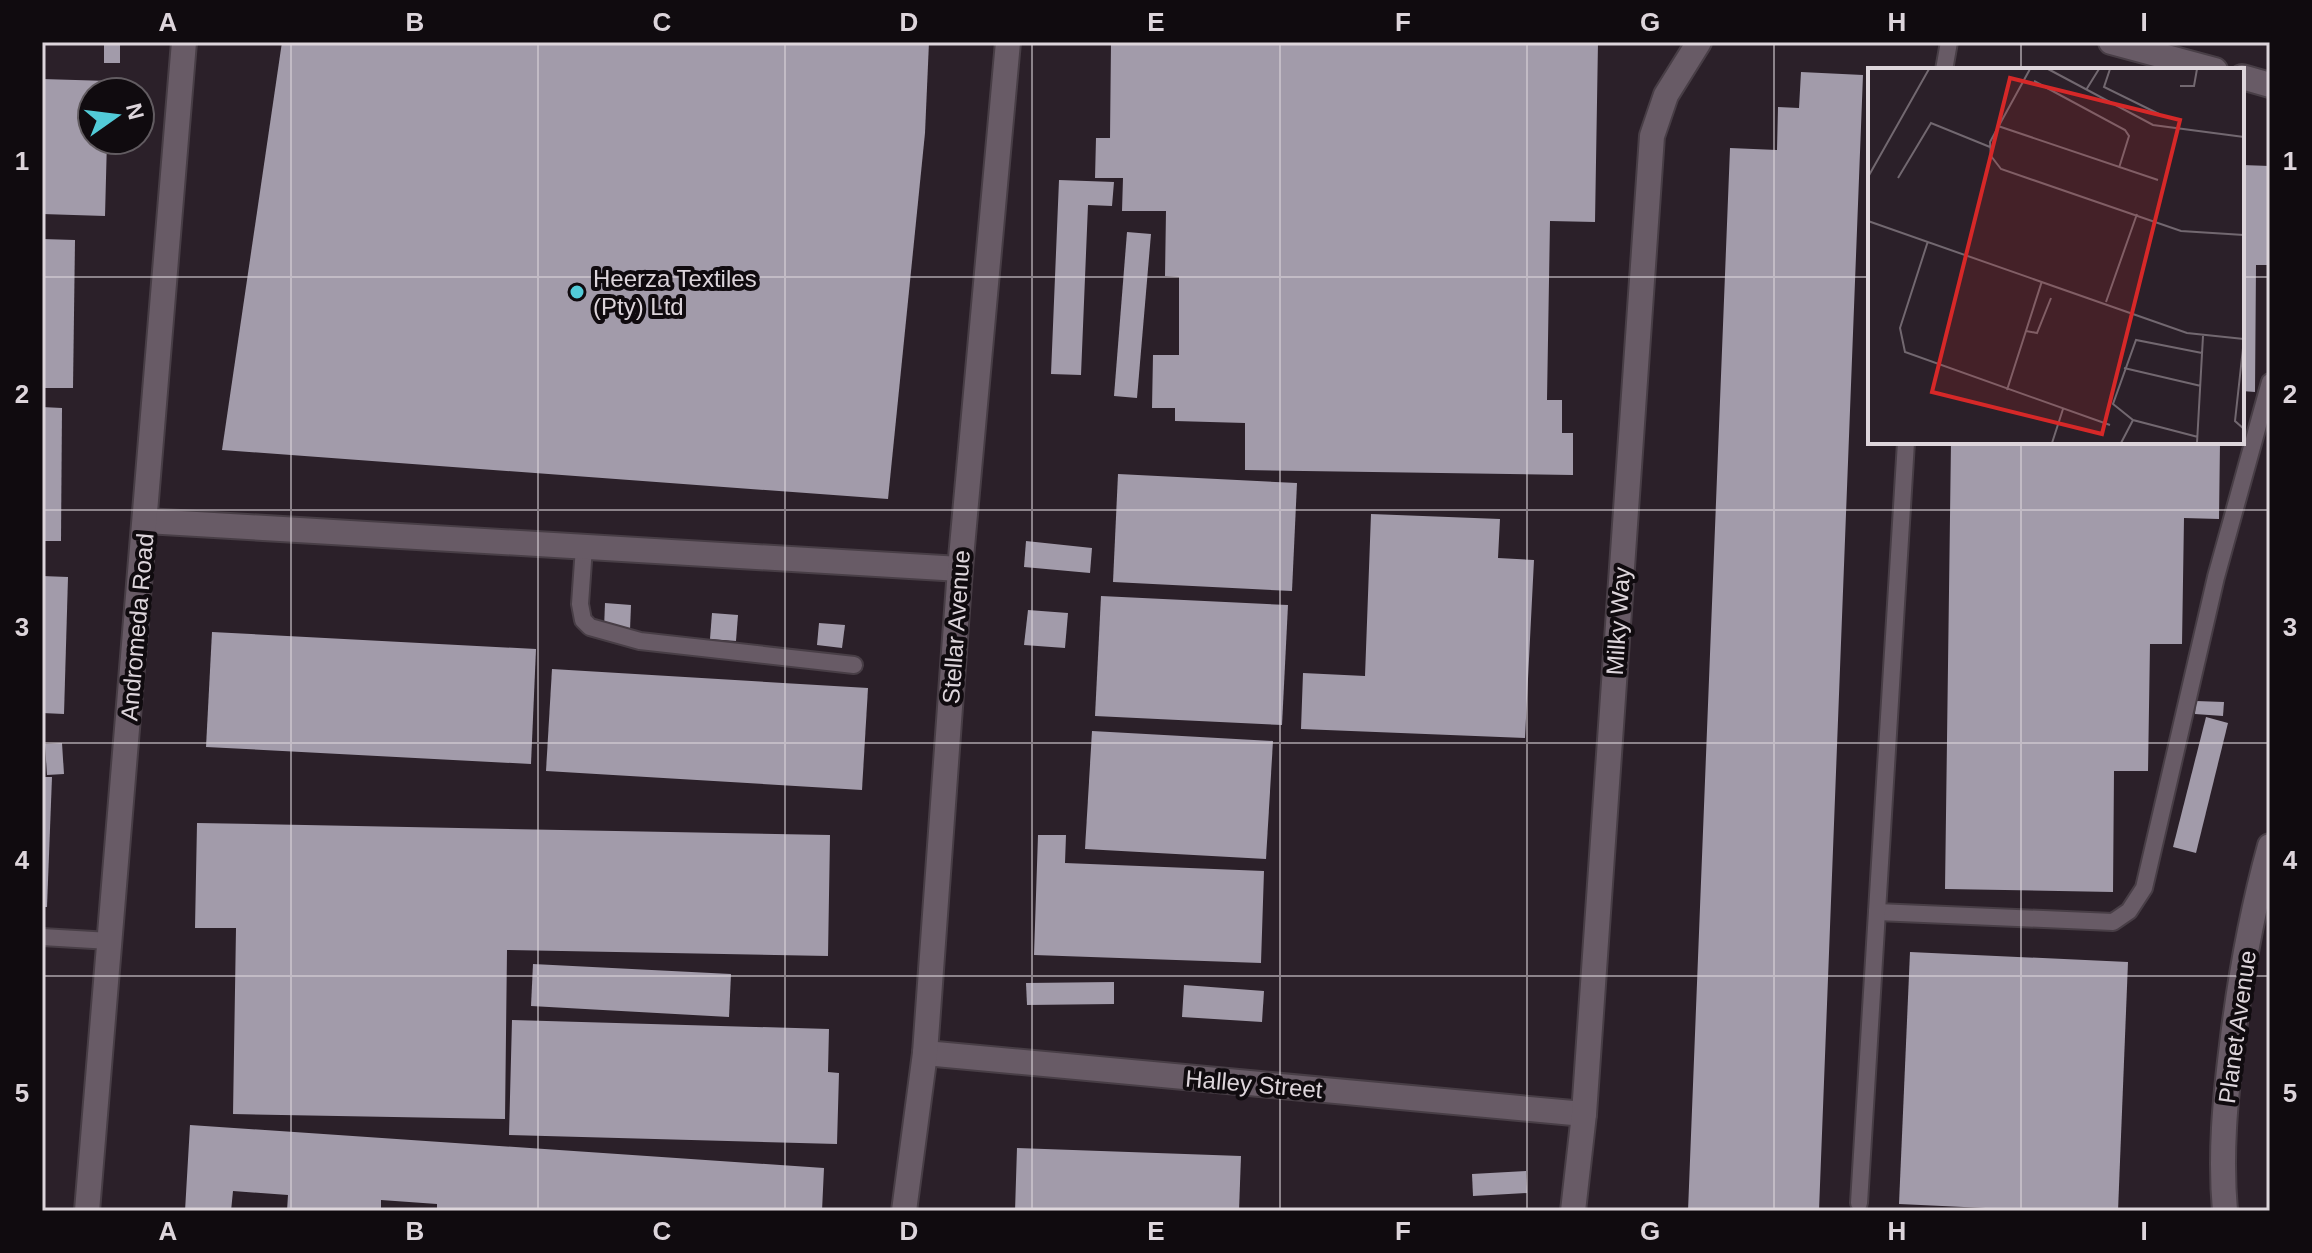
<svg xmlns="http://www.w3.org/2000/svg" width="2312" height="1253" viewBox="0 0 2312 1253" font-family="Arial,sans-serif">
  <rect width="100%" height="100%" fill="#2b2029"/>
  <g fill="#a29baa">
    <rect x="104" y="42" width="16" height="21"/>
    <polygon points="282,42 929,42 925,133 888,499 222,450"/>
    <polygon points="1111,42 1598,42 1595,222 1550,221 1547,400 1562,400 1562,433 1573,433 1573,475 1245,470 1245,423 1175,421 1175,408 1152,408 1153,355 1179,355 1179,277 1165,276 1166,211 1122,211 1123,178 1095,178 1096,138 1110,138"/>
    <polygon points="1801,72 1863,75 1819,1211 1688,1211 1730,148 1777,150 1778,107 1799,108"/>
    <polygon points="42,79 109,81 109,92 92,92 92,140 107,140 105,216 42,214"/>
    <polygon points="2242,165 2270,166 2270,265 2256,265 2255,392 2242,391"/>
    <polygon points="1059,180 1114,182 1112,206 1088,205 1081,375 1051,374"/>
    <polygon points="1127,232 1151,234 1137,398 1114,396"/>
    <polygon points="42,239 75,240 73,388 42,388"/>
    <polygon points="42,407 62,408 61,541 42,541"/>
    <polygon points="1951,442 2220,442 2219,519 2184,518 2182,644 2150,644 2148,771 2114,771 2113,892 1945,889"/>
    <polygon points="1118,474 1297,483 1292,591 1113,582"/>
    <polygon points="1371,514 1500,519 1498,558 1534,560 1525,738 1301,729 1303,673 1365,676"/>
    <polygon points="1026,541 1092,548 1090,573 1024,567"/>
    <polygon points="42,576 68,577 64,714 42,713"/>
    <polygon points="1101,596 1288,605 1282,725 1095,716"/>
    <polygon points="605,603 631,605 630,630 604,629"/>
    <polygon points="1028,610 1068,613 1065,648 1024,645"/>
    <polygon points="712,613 738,615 736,641 710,639"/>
    <polygon points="819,623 845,625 842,648 817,645"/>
    <polygon points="212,632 536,649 531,764 206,747"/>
    <polygon points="552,669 868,688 862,790 546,771"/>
    <polygon points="2196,701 2224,702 2223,716 2195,714"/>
    <polygon points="2206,717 2228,723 2196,853 2173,847"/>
    <polygon points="1092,731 1273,741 1266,859 1085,849"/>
    <polygon points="62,743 64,774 47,775 45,744"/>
    <polygon points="42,777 52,777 47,907 42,907"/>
    <polygon points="197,823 830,835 828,956 507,950 505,1119 233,1114 236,928 195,928"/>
    <polygon points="1038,835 1066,835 1065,863 1264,871 1261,963 1034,955"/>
    <polygon points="1910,952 2128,962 2118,1211 2053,1211 1899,1204"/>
    <polygon points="533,964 731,974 729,1017 531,1006"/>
    <polygon points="1114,982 1114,1004 1027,1005 1026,983"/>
    <polygon points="1184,985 1264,991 1262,1022 1182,1017"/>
    <polygon points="512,1020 829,1029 828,1072 839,1073 837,1144 509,1135"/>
    <polygon points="190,1125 824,1168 822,1211 437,1211 437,1204 381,1200 381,1211 287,1211 288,1195 233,1191 231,1211 185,1211"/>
    <polygon points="1017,1148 1241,1156 1239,1211 1015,1211"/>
    <polygon points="1526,1171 1527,1193 1473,1196 1472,1174"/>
  </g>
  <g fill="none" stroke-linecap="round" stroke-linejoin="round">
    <defs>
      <g id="lane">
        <polyline points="1944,70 1949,42"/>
        <polyline points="584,547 580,604 583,620 590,627 640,641 854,665"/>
        <polyline points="1877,912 2113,922 2129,911 2144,888 2216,577 2270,382"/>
        <polyline points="42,937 110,941"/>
        <polyline points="1859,1203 1906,442"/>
      </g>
      <g id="street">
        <polyline points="2111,42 2215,70"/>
        <polyline points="2242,77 2270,85"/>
        <polyline points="146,521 960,569"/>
        <polyline points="925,1053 1584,1114"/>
        <polyline points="87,1211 184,42"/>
        <polyline points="904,1211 925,1053 960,569 1008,42"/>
        <polyline points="1573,1211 1584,1114 1652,136 1666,95 1699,42"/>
        <path d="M2225,1211C2220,1155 2225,1101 2232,1045C2240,978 2252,911 2270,846"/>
      </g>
    </defs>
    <use href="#lane" stroke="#483e46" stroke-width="20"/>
    <use href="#street" stroke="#483e46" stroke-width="28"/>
    <use href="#lane" stroke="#685b66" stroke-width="16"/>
    <use href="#street" stroke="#685b66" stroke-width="24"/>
  </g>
  <path fill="none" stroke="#ddd5db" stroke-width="2" stroke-opacity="0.55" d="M291,42V1211M538,42V1211M785,42V1211M1032,42V1211M1280,42V1211M1527,42V1211M1774,42V1211M2021,42V70M42,277H1870M2242,277H2270M2021,442V1211M42,510H2270M42,743H2270M42,976H2270"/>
  <circle fill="#52cbd8" stroke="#100b0f" stroke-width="3" cx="577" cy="292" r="8"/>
  <g text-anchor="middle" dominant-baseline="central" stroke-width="8" stroke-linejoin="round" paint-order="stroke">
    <g font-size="24" fill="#ddd5db" stroke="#100b0f" text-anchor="start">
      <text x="593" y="278">Heerza Textiles<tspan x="593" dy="28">(Pty) Ltd</tspan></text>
    </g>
    <g font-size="24" fill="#ddd5db" stroke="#100b0f">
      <text transform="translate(1618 621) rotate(-86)">Milky Way</text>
      <text transform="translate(137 627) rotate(-85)">Andromeda Road</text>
      <text transform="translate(956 627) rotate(-86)">Stellar Avenue</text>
      <text transform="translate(2237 1027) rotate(-82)">Planet Avenue</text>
      <text transform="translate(1254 1084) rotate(5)">Halley Street</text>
    </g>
  </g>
  <g transform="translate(1868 68)">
    <rect width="376" height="376" fill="#2b2029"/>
    <path fill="none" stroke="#726870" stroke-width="2" d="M162,1L122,74L123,88L133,101L313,163L376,167M180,1L285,57L376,69M242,1L236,19L291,46M166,13L257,62L261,68L251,100M312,18H326L329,1M218,22L231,1M130,58L290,112M0,109L61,1M30,110L63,55L122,79M0,153L319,265L376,271M60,173L32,260L37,284L242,357M238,234L269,146M158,263L169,265L183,230M376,271L367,353L376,361M256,300L333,318M139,322L174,213M330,369L265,352L245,336L268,272L334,285M184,375L195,341M253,375L265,352M329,375L335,268"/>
    <path fill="#d62828" fill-opacity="0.15" stroke="#d62828" stroke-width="4" d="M142,10L312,52L234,366L64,324Z"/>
    <rect width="376" height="376" fill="none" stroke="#ddd5db" stroke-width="4"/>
  </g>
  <rect width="2312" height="1253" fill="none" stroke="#100b0f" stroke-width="88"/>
  <g transform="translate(116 116) rotate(76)"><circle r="38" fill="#100b0f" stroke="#625c61" stroke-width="2"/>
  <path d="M0-6L14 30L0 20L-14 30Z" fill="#52cbd8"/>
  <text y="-12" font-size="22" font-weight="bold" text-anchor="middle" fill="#ddd5db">N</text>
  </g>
  <rect x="44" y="44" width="2224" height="1165" fill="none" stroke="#ddd5db" stroke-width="3"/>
  <g font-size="26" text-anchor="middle" font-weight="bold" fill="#ddd5db">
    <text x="168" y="31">A</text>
    <text x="415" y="31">B</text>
    <text x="662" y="31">C</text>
    <text x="909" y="31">D</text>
    <text x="1156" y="31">E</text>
    <text x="1403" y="31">F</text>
    <text x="1650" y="31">G</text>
    <text x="1897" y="31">H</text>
    <text x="2144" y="31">I</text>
    <text x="22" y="170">1</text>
    <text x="2290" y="170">1</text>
    <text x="22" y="403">2</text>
    <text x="2290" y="403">2</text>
    <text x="22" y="636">3</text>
    <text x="2290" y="636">3</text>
    <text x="22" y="869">4</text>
    <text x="2290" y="869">4</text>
    <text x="22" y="1102">5</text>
    <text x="2290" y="1102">5</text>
    <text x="168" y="1240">A</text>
    <text x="415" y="1240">B</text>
    <text x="662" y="1240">C</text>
    <text x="909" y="1240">D</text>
    <text x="1156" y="1240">E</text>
    <text x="1403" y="1240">F</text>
    <text x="1650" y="1240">G</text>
    <text x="1897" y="1240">H</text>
    <text x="2144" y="1240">I</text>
  </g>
</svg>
